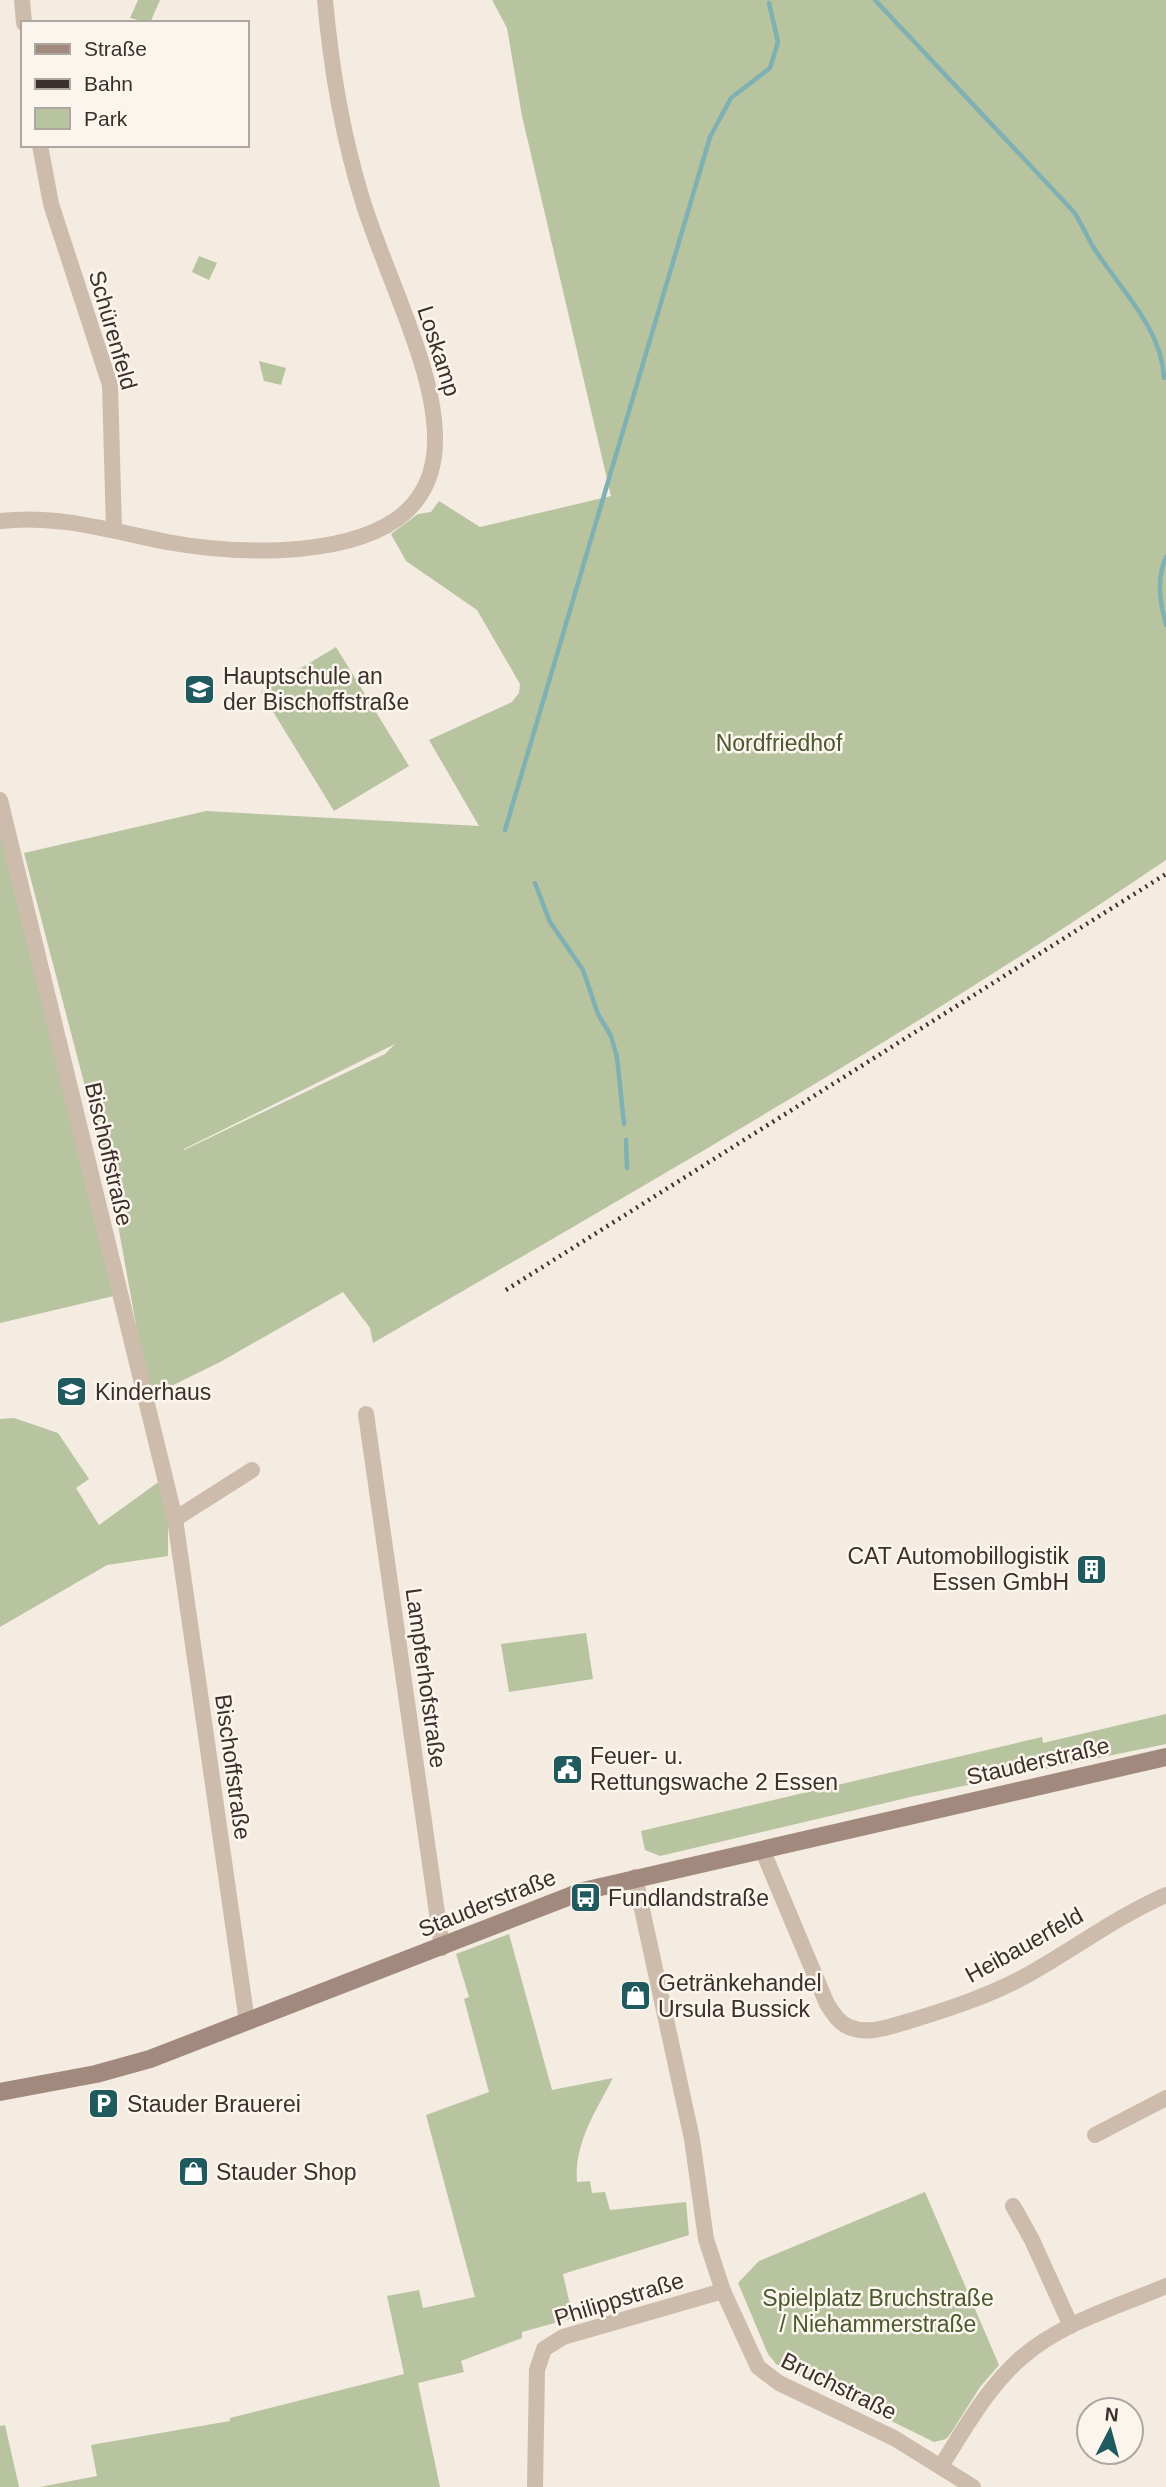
<svg xmlns="http://www.w3.org/2000/svg" width="1166" height="2487" viewBox="0 0 1166 2487" font-family="Arial,sans-serif">
  <rect width="100%" height="100%" fill="#f4ebe1"/>
  <g fill="#b8c4a0" fill-rule="evenodd">
    <polygon points="138,0 160,0 150,23 130,18"/>
    <path d="M492,0H1166V860C910,1034 640,1188 373,1343L370,1328L343,1292L222,1361L149,1397L111,1186L24,853L206,811L479,826L429,740L512,702L519,693L520,684L477,610L406,561L391,534L418,514L431,512L439,501L480,527L611,496L522,116L507,28ZM395,1044L385,1054L184,1150V1149Z"/>
    <polygon points="199,256 217,263 209,280 192,272"/>
    <polygon points="259,361 286,368 281,385 264,381"/>
    <polygon points="336,647 409,766 334,811 261,692"/>
    <polygon points="0,812 118,1295 0,1323"/>
    <polygon points="14,1418 58,1433 89,1479 76,1488 99,1525 164,1478 168,1492 168,1556 107,1565 0,1627 0,1419"/>
    <polygon points="586,1633 593,1679 509,1692 501,1644"/>
    <polygon points="1166,1714 1166,1744 915,1796 660,1856 645,1850 641,1831 1042,1737 1043,1743"/>
    <path d="M509,1934L552,2090L613,2078C596,2111 574,2143 577,2182L590,2181L592,2193L605,2192L610,2210L686,2202L689,2235L563,2274L573,2318L522,2332V2338L461,2361L464,2372L418,2383L440,2487H40L97,2476L91,2445L230,2421V2418L404,2374L387,2296L419,2290L423,2308L475,2297L426,2115L489,2092L464,1999L469,1997L456,1954Z"/>
    <polygon points="925,2192 999,2365 980,2387 951,2433 946,2439 934,2442 776,2364 768,2354 738,2283 759,2261"/>
    <polygon points="5,2425 19,2487 0,2487 0,2426"/>
  </g>
  <g fill="none" stroke-linecap="round" stroke-linejoin="round">
    <g stroke="#7fb0b2" stroke-width="4.5">
      <path d="M875,0L1074,212C1081,223 1086,234 1092,245C1117,286 1162,327 1164,378"/>
      <path d="M1166,557C1156,580 1160,602 1166,625"/>
      <polyline points="505,830 710,137 731,98 770,68 778,42 769,3"/>
      <polyline points="535,883 550,922 583,970 598,1014 611,1036 617,1057 624,1124"/>
      <polyline points="626,1140 627,1168"/>
    </g>
    <g stroke="#cdbbac" stroke-width="16">
      <polyline points="22,0 24,23"/>
      <polyline points="40,145 51,204 110,385 114,530"/>
      <path d="M0,521C57,514 111,531 167,542C205,549 244,552 283,550C536,536 407,342 363,202C343,138 331,67 325,0"/>
      <polyline points="0,800 175,1519 247,2022"/>
      <polyline points="366,1414 442,1948"/>
      <polyline points="175,1519 252,1470"/>
      <path d="M762,1849L827,2004C833,2013 839,2023 849,2027C868,2035 888,2027 906,2022C949,2009 992,1995 1031,1973C1077,1947 1118,1916 1166,1895"/>
      <polyline points="635,1877 692,2139 706,2239 723,2291 758,2367 779,2383 894,2438 973,2487"/>
      <polyline points="1095,2135 1166,2098"/>
      <polyline points="1013,2206 1032,2240 1071,2326"/>
      <path d="M941,2466C965,2428 987,2388 1021,2358C1062,2322 1117,2307 1166,2286"/>
      <polyline points="535,2487 537,2370 544,2349 563,2337 723,2291"/>
    </g>
    <polyline stroke="#a18a7d" stroke-width="18" points="0,2092 96,2074 150,2059 583,1891 1166,1757"/>
    <polyline stroke="#3b302b" stroke-width="4.5" stroke-dasharray="2 5" stroke-linecap="butt" points="506,1290 1166,874"/>
  </g>
  <defs>
    <symbol id="school-square" viewBox="-11 -11 22 22"><rect x="-9" y="-9" width="18" height="18" rx="4" fill="#1f5a5e" stroke="#fbf5ee"/><path d="M0-5L7-2L0 1L-7-2ZM-4 1L0 2.5L4 1V4Q0 6-4 4Z" fill="#fff"/></symbol>
    <symbol id="building-square" viewBox="-11 -11 22 22"><rect x="-9" y="-9" width="18" height="18" rx="4" fill="#1f5a5e" stroke="#fbf5ee"/><path d="M-4-6H4V6H1V3H-1V6H-4ZM-2.5-4.3h1.7v1.8h-1.7ZM.8-4.3h1.7v1.8H.8ZM-2.5-1h1.7V.8h-1.7ZM.8-1h1.7V.8H.8Z" fill="#fff"/></symbol>
    <symbol id="civic-square" viewBox="-11 -11 22 22"><rect x="-9" y="-9" width="18" height="18" rx="4" fill="#1f5a5e" stroke="#fbf5ee"/><path d="M-.6-6.5H3V-4.5H.6V-3L4-1V1h2V6H-6V1h2V-1L-.6-3ZM-1.2 2.5V6h2.4V2.5Z" fill="#fff"/></symbol>
    <symbol id="bus-square" viewBox="-11 -11 22 22"><rect x="-9" y="-9" width="18" height="18" rx="4" fill="#1f5a5e" stroke="#fbf5ee"/><path d="M-5-6H5V4H4V6H2V4H-2V6H-4V4H-5ZM-3.5-4V0h7V-4ZM-3.5 1.2v1.5H-2V1.2ZM2 1.2v1.5H3.5V1.2Z" fill="#fff"/></symbol>
    <symbol id="shop-square" viewBox="-11 -11 22 22"><rect x="-9" y="-9" width="18" height="18" rx="4" fill="#1f5a5e" stroke="#fbf5ee"/><path d="M-5-2.5h2.3a2.7 3.5 0 0 1 5.4 0H5L5.5 6h-11ZM-1.5-2.5h3a1.5 2.3 0 0 0-3 0Z" fill="#fff"/></symbol>
    <symbol id="parking-square" viewBox="-11 -11 22 22"><rect x="-9" y="-9" width="18" height="18" rx="4" fill="#1f5a5e" stroke="#fbf5ee"/><path d="M-3.5-5.5H1a3.5 3.5 0 0 1 0 7H-1V5.5H-3.5ZM-1-3.4V-.6H.8a1.4 1.4 0 0 0 0-2.8Z" fill="#fff"/></symbol>
  </defs>
  <g fill-rule="evenodd">
    <use href="#school-square" x="182" y="672" width="35" height="35"/>
    <use href="#school-square" x="54" y="1374" width="35" height="35"/>
    <use href="#building-square" x="1074" y="1552" width="35" height="35"/>
    <use href="#civic-square" x="550" y="1752" width="35" height="35"/>
    <use href="#bus-square" x="568" y="1880" width="35" height="35"/>
    <use href="#shop-square" x="618" y="1978" width="35" height="35"/>
    <use href="#parking-square" x="86" y="2086" width="35" height="35"/>
    <use href="#shop-square" x="176" y="2154" width="35" height="35"/>
  </g>
  <g text-anchor="middle" dominant-baseline="central" stroke-width="5" stroke-linejoin="round" paint-order="stroke">
    <g font-size="23" fill="#3b302b" stroke="#fbf5ee">
      <text transform="translate(113 330) rotate(74)">Schürenfeld</text>
      <text transform="translate(439 351) rotate(72)">Loskamp</text>
      <text transform="translate(109 1154) rotate(77)">Bischoffstraße</text>
      <text transform="translate(426 1678) rotate(82)">Lampferhofstraße</text>
      <text transform="translate(1038 1761) rotate(-13)">Stauderstraße</text>
      <text transform="translate(233 1767) rotate(82)">Bischoffstraße</text>
      <text transform="translate(487 1903) rotate(-22)">Stauderstraße</text>
      <text transform="translate(1024 1945) rotate(-29)">Heibauerfeld</text>
      <text transform="translate(619 2299) rotate(-17)">Philippstraße</text>
      <text transform="translate(839 2386) rotate(26)">Bruchstraße</text>
    </g>
    <g font-size="23" fill="#3b302b" stroke="#fbf5ee" text-anchor="start">
      <text x="223" y="676">Hauptschule an<tspan x="223" dy="26">der Bischoffstraße</tspan></text>
      <text x="95" y="1392">Kinderhaus</text>
      <text x="1069" y="1556" text-anchor="end">CAT Automobillogistik<tspan x="1069" dy="26">Essen GmbH</tspan></text>
      <text x="590" y="1756">Feuer- u.<tspan x="590" dy="26">Rettungswache 2 Essen</tspan></text>
      <text x="608" y="1898">Fundlandstraße</text>
      <text x="658" y="1983">Getränkehandel<tspan x="658" dy="26">Ursula Bussick</tspan></text>
      <text x="127" y="2104">Stauder Brauerei</text>
      <text x="216" y="2172">Stauder Shop</text>
    </g>
    <g font-size="23" fill="#4a5a2e" stroke="#fbf5ee">
      <text x="779" y="743">Nordfriedhof</text>
      <text x="878" y="2298">Spielplatz Bruchstraße<tspan x="878" dy="26">/ Niehammerstraße</tspan></text>
    </g>
  </g>
  <rect x="21" y="21" width="228" height="126" fill="#fbf5ee" stroke="#aea6a0" stroke-width="2"/>
  <rect x="35" y="44" width="35" height="10" fill="#a18a7d" stroke="#aea6a0" stroke-width="2"/>
  <text x="84" y="56" font-size="21" fill="#3b302b">Straße</text>
  <rect x="35" y="79" width="35" height="10" fill="#3b302b" stroke="#aea6a0" stroke-width="2"/>
  <text x="84" y="91" font-size="21" fill="#3b302b">Bahn</text>
  <rect x="35" y="108" width="35" height="21" fill="#b8c4a0" stroke="#aea6a0" stroke-width="2"/>
  <text x="84" y="126" font-size="21" fill="#3b302b">Park</text>
  <g transform="translate(1110 2431) rotate(6)"><circle r="33" fill="#fbf5ee" stroke="#aea6a0" stroke-width="2"/>
  <path d="M0-5L12 26L0 18L-12 26Z" fill="#1f5a5e"/>
  <text y="-10" font-size="19" font-weight="bold" text-anchor="middle" fill="#3b302b">N</text>
  </g>
</svg>
